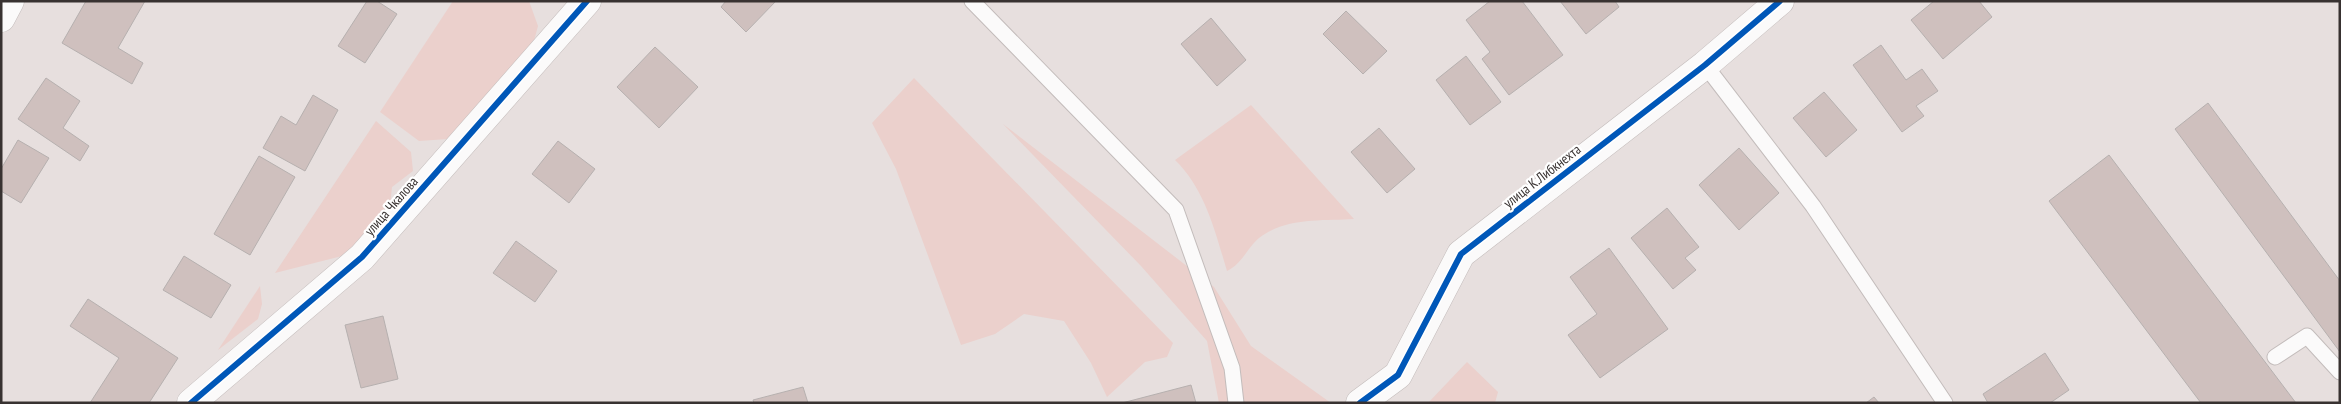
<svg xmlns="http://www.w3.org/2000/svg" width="2341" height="404" viewBox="0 0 2341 404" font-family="'PT Sans Narrow',sans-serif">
  <rect width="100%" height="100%" fill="#e7dfde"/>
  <g fill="#ebd0cc">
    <polygon points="453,1 529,1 538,26 531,52 448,139 419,141 380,112"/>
    <polygon points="914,78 1173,343 1167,357 1145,362 1107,397 1091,363 1064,321 1024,314 995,334 961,345 896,169 872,123"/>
    <path d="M1251,105L1354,219C1324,221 1285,217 1259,238C1246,249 1244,262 1227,271C1215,231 1205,189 1175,160Z"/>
    <polygon points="376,121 411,152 413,171 392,187 390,206 371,233 342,256 275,273"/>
    <polygon points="1003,124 1214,287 1251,346 1331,403 1219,403 1207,341 1141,266"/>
    <polygon points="260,286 262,304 258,319 218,350"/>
    <polygon points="1467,362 1498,392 1495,403 1428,403"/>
  </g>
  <g fill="#cfc0be" stroke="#b6b0af">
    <polygon points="86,1 145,1 118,48 143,63 132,84 62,43"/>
    <polygon points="367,1 377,1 397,14 365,63 338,46"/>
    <polygon points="726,1 776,1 746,32 721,7"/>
    <polygon points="1490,1 1522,1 1563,55 1509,95 1482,59 1490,52 1466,20"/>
    <polygon points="1560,1 1615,1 1619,7 1586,34"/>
    <polygon points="1934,1 1979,1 1992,17 1943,59 1911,20"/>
    <polygon points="1346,11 1387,51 1363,74 1323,34"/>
    <polygon points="1211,18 1246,60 1217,86 1181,44"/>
    <polygon points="1881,45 1906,80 1922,69 1938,91 1916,106 1924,116 1902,132 1853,65"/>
    <polygon points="655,47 698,87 659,128 617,87"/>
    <polygon points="1466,56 1501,102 1470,125 1436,80"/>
    <polygon points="46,78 80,101 63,128 89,146 80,161 18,119"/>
    <polygon points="1824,92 1857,130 1826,157 1793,118"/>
    <polygon points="313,95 338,110 305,171 263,148 281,116 296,125"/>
    <polygon points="2208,103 2340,281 2340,352 2175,129"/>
    <polygon points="1379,128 1415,169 1387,193 1351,152"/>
    <polygon points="18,140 49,158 21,203 1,191 1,169"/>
    <polygon points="558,141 595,169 569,203 532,174"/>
    <polygon points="1739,148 1779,193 1739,230 1699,185"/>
    <polygon points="2109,155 2296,403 2201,403 2049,201"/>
    <polygon points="259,156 295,177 250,255 214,234"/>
    <polygon points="1667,208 1699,247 1685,258 1696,270 1673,289 1631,238"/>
    <polygon points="516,241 557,271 535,302 493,273"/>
    <polygon points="1609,248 1668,329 1600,378 1568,335 1597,314 1570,277"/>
    <polygon points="184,256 231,285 211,318 163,290"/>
    <polygon points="88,299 178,358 149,403 90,403 119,358 70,326"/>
    <polygon points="383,316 398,379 361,388 345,325"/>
    <polygon points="2045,353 2069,390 2050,403 1988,403 1983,394"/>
    <polygon points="1191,385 1196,403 1122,403"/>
    <polygon points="803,387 808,403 754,403 753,400"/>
    <polygon points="1874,397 1879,403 1866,403"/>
  </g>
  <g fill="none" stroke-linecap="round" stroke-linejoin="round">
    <defs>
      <g id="service">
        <polyline points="972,1 1176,210 1232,368 1236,403"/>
        <polyline points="1705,65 1813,206 1945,403"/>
        <polyline points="2275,357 2307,336 2340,372"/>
      </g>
      <g id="minor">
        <polyline points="1,18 10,1"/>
        <polyline points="191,403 362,257 587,1"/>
        <polyline points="1360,403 1398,375 1461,254 1705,65 1780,1"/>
      </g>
    </defs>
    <use href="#service" stroke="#c3bcbb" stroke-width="17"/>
    <use href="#minor" stroke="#c3bcbb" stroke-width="29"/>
    <use href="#service" stroke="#fbfafa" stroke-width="15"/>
    <use href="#minor" stroke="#fbfafa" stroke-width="28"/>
    <defs>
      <g id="cycleway">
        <polyline points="191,403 362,257 587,1"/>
        <polyline points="1360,403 1398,375 1461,254 1705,65 1780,1"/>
      </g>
    </defs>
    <use href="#cycleway" stroke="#fff" stroke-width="9"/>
    <use href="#cycleway" stroke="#0057b8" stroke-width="6"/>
  </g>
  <g text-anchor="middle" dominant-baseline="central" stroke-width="4.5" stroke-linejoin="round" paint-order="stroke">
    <g font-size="14" fill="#383231" stroke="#fff">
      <text transform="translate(1542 176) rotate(-38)">улица К.Либкнехта</text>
      <text transform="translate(391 206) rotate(-49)">улица Чкалова</text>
    </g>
  </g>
  <rect width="2341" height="404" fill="none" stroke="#383231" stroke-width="5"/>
</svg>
